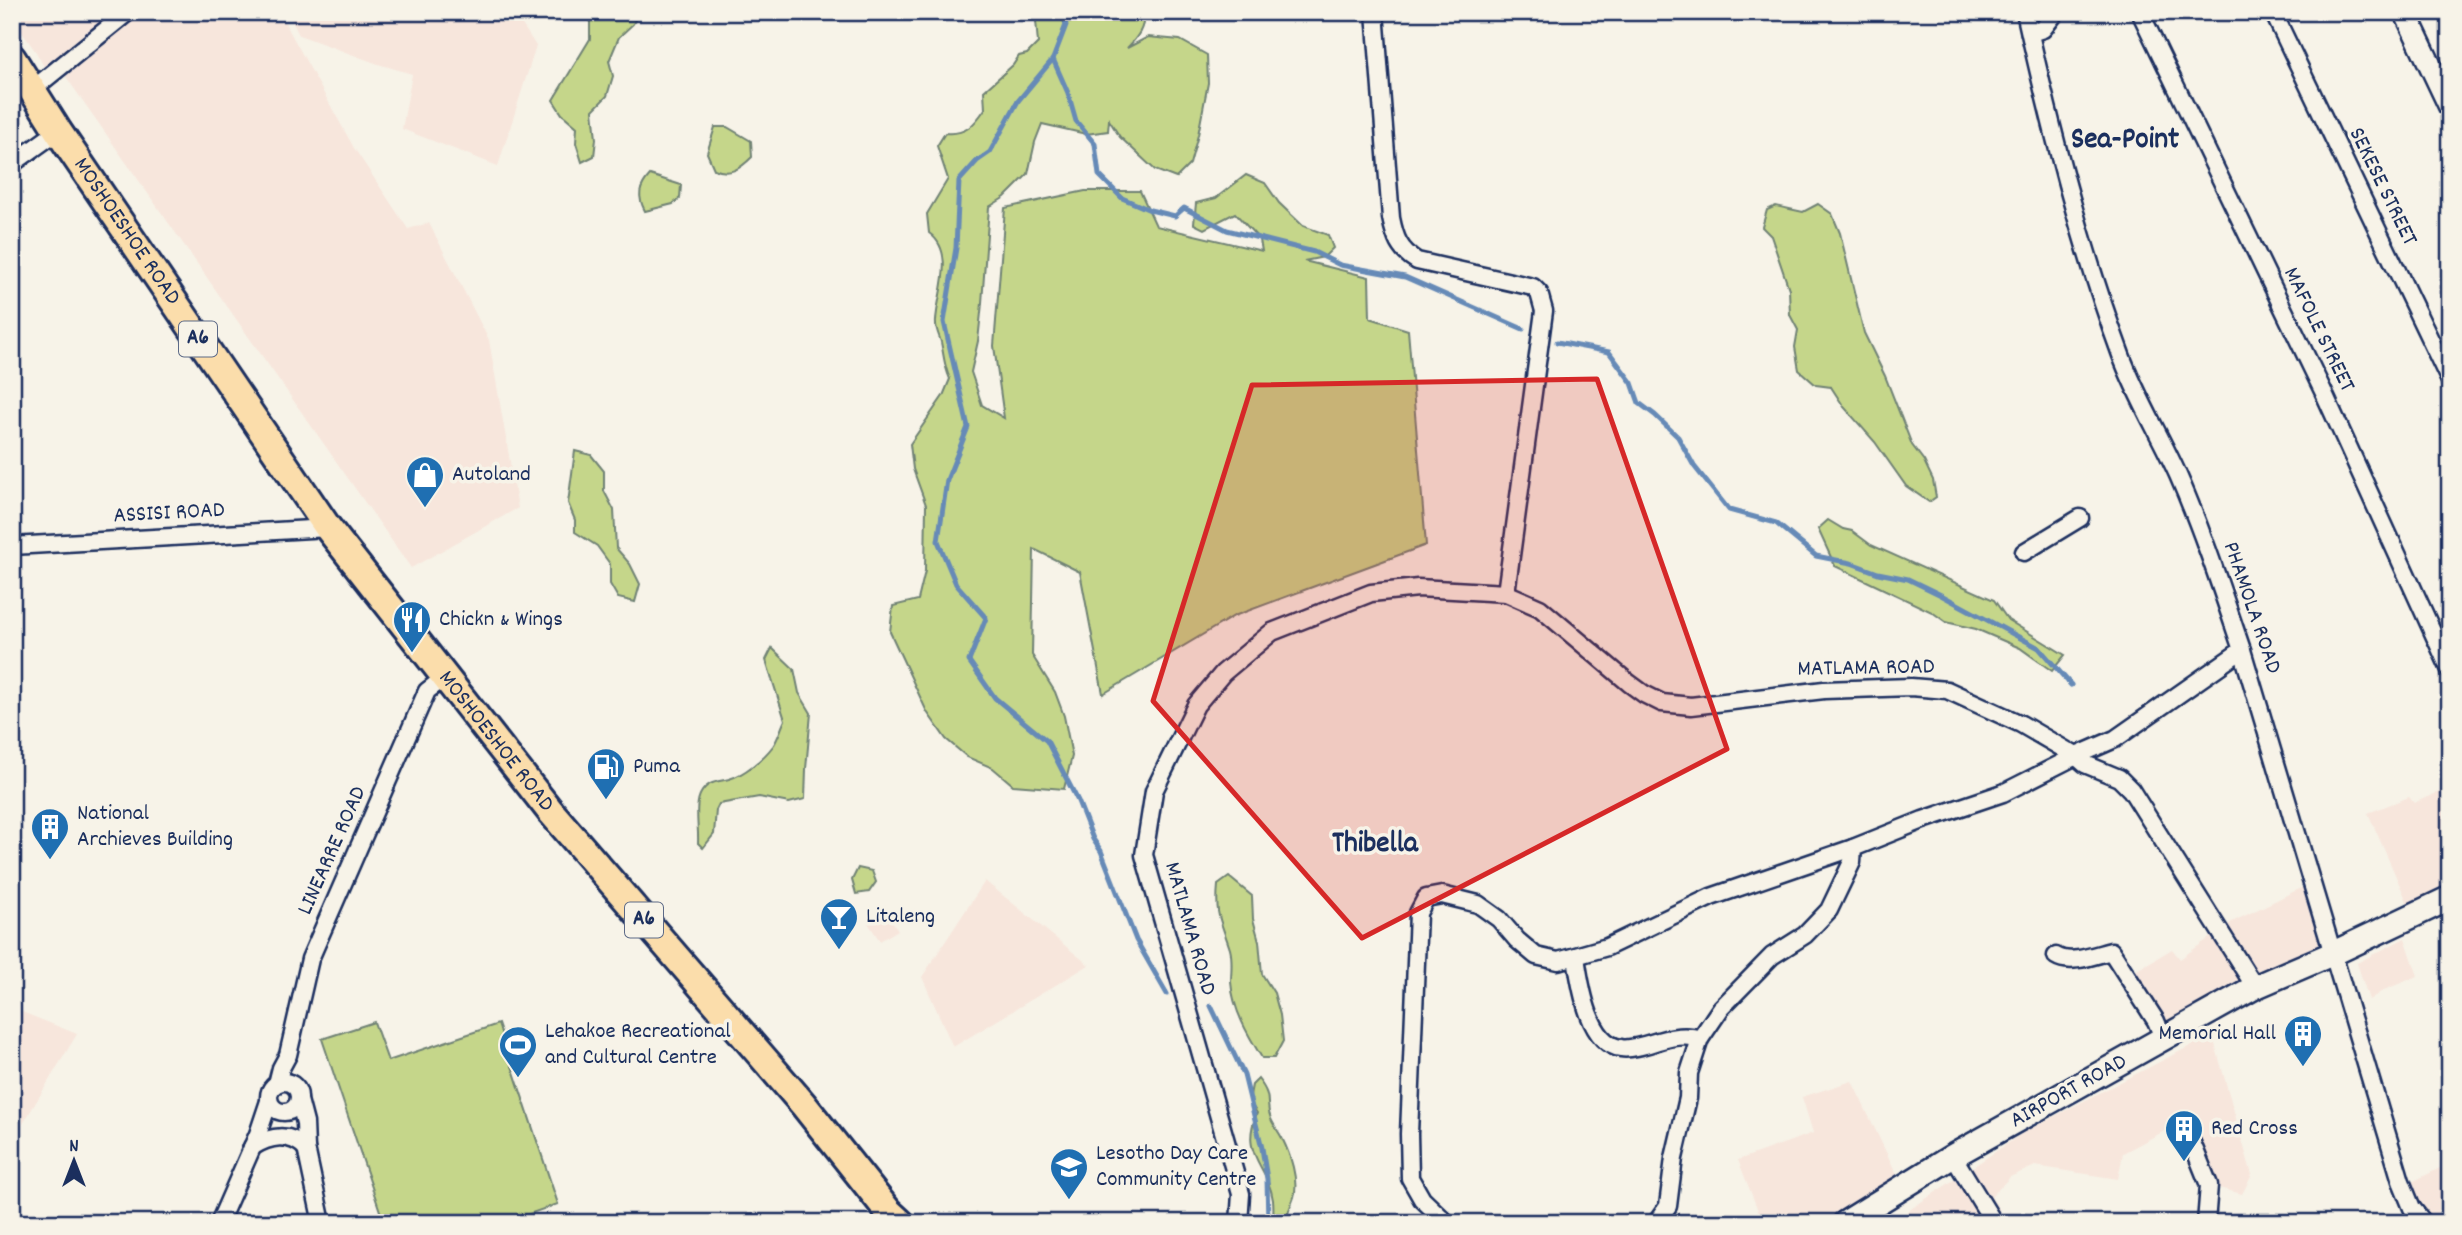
<svg xmlns="http://www.w3.org/2000/svg" width="2462" height="1235" viewBox="0 0 2462 1235" font-family="Dekko,sans-serif">
  <rect width="100%" height="100%" fill="#f7f3e8"/>
  <filter id="ink" filterUnits="userSpaceOnUse"><feTurbulence type="fractalNoise" baseFrequency=".0143" numOctaves="2"/><feDisplacementMap in="SourceGraphic" scale="14" xChannelSelector="R" yChannelSelector="G"/><feConvolveMatrix kernelMatrix="1 2 1 2 8 2 1 2 1" color-interpolation-filters="sRGB"/></filter>
  <g filter="url(#ink)">
    <g fill="#f7e6dc">
      <polygon points="12,12 279,12 354,148 408,229 429,223 489,340 518,508 411,568 64,74 53,83 36,52 12,18"/>
      <polygon points="288,12 514,12 536,46 498,166 402,129 412,74 378,64 299,35"/>
      <polygon points="2450,787 2450,885 2409,906 2368,813 2409,797 2414,803"/>
      <polygon points="985,881 1089,965 953,1047 922,977"/>
      <polygon points="2307,885 2324,943 2260,975 2165,1027 2132,973 2172,949 2180,959 2232,922"/>
      <polygon points="886,912 898,930 880,941 868,923"/>
      <polygon points="2405,938 2418,976 2384,990 2369,1000 2357,963"/>
      <polygon points="12,1008 77,1034 12,1142"/>
      <polygon points="2202,1040 2214,1041 2252,1175 2242,1194 2215,1187 2189,1118 2123,1153 2118,1179 2035,1166 2010,1177 1991,1197 2000,1210 1981,1223 1903,1223 1899,1217 2026,1131"/>
      <polygon points="1852,1081 1897,1175 1842,1213 1823,1223 1763,1223 1738,1160 1813,1133 1802,1097"/>
      <polygon points="2450,1163 2450,1223 2412,1223 2396,1190"/>
    </g>
    <g fill="#c5d68a" stroke="#708274" stroke-width="2">
      <polygon points="590,12 639,12 633,24 619,37 609,61 613,76 607,96 593,110 596,139 594,156 582,162 576,143 577,127 562,114 553,100 590,39"/>
      <path d="M1030,12H1144C1145,28 1137,38 1127,48L1148,37L1180,40L1207,55L1208,83L1198,135L1190,164L1176,178L1155,170L1120,137L1109,120L1108,131L1086,134L1042,124L1035,142L1028,174L1005,197L989,207L982,303L978,341L971,372L982,405L1004,418L994,346L1005,208L1085,191H1140L1156,226L1262,251L1260,240L1235,213L1204,229L1194,224L1196,203L1216,198L1246,175L1265,183L1279,203L1303,226L1328,235L1333,248L1324,257L1304,261L1369,277L1370,318L1408,330L1426,545L1234,616L1103,694L1080,572L1034,549L1032,655L1055,692L1064,716L1072,756L1064,789L1013,785L993,768L967,757L946,739L927,712L890,632L893,606L918,600L925,571L926,505L913,469L910,444L943,396L950,379C944,366 944,356 941,342C939,335 935,328 936,321C937,294 957,253 929,233L927,214L948,179L937,146L945,133C966,135 974,125 985,109L984,91L1013,65L1019,56L1027,54L1038,43L1036,21Z"/>
      <path d="M715,127H727L751,141L752,157C740,169 730,176 714,169L707,153Z"/>
      <path d="M650,175L681,185L680,198L673,204L645,211C637,196 639,187 650,175Z"/>
      <polygon points="1818,204 1832,214 1840,233 1864,333 1885,376 1912,445 1924,461 1933,480 1936,497 1929,502 1906,486 1875,442 1844,407 1831,387 1816,385 1799,370 1795,347 1798,330 1790,315 1789,289 1771,236 1762,227 1767,210 1776,206 1803,212"/>
      <polygon points="575,451 591,455 604,471 604,491 614,510 616,548 630,564 640,584 635,602 618,598 610,584 610,564 597,546 575,532 575,520 568,503"/>
      <polygon points="1828,520 1843,529 1852,531 1871,545 1994,600 2008,620 2065,655 2052,671 2020,648 1976,629 1946,622 1932,612 1835,566 1818,529"/>
      <path d="M772,648L794,669L799,693L811,713L806,769L805,799L789,803L759,797L719,804L716,810L714,834L703,848L698,843C699,829 694,804 701,793C708,781 717,782 729,779C744,775 764,758 773,746C778,739 781,728 785,720L766,660Z"/>
      <polygon points="858,868 872,871 876,882 869,892 856,894 852,880"/>
      <path d="M1229,877L1252,896L1253,919L1259,941L1262,974L1274,993L1280,1015L1283,1041L1274,1058H1262C1248,1035 1233,1010 1231,982C1231,971 1233,960 1230,949C1221,920 1215,917 1218,885Z"/>
      <polygon points="374,1022 388,1061 498,1024 558,1204 503,1223 384,1223 322,1039"/>
      <path d="M1258,1079C1274,1099 1264,1102 1271,1119C1274,1126 1279,1132 1282,1138C1290,1154 1299,1179 1294,1197C1291,1206 1287,1213 1286,1223H1273C1273,1215 1274,1207 1273,1200C1268,1164 1239,1155 1257,1113L1249,1101L1252,1085Z"/>
    </g>
    <g fill="none" stroke-linecap="round" stroke-linejoin="round">
      <g stroke="#668ab7" stroke-width="5">
        <polyline points="1063,12 1066,25 1053,59 1018,101 990,152 977,161 959,181 956,248 944,322 968,427 947,480 938,541 956,584 986,618 969,661 995,698 1047,741 1078,801 1093,839 1101,851 1136,940 1167,994"/>
        <polyline points="1053,59 1068,93 1076,121 1095,144 1099,175 1122,198 1150,210 1175,216 1184,208 1227,230 1314,252 1340,265 1405,277 1523,329"/>
        <polyline points="1557,342 1609,352 1632,383 1639,403 1655,415 1678,437 1694,466 1729,510 1776,523 1816,556 1851,563 1878,573 1908,579 1941,595 2039,648 2071,685"/>
        <polyline points="1211,1006 1244,1075 1262,1148 1267,1179 1268,1223"/>
      </g>
      <defs>
        <g id="minor">
          <path d="M1375,12L1391,218C1395,238 1399,250 1417,261L1533,287L1539,293L1544,311L1506,593"/>
          <path d="M2025,12C2051,128 2080,244 2121,355C2136,396 2160,435 2178,475C2203,532 2222,591 2242,650L2401,1181L2412,1208L2424,1223"/>
          <polyline points="2140,12 2323,391 2450,670"/>
          <polyline points="2273,12 2450,381"/>
          <polyline points="2030,33 2043,29 2056,12"/>
          <polyline points="33,89 128,12"/>
          <polyline points="12,164 58,131"/>
          <polyline points="12,546 328,528"/>
          <polyline points="2024,552 2080,518"/>
          <path d="M2056,956C2070,965 2095,955 2111,951L2156,1021L2164,1040"/>
          <path d="M1576,957C1580,983 1588,1044 1621,1048C1631,1050 1648,1044 1658,1041C1671,1037 1687,1034 1700,1039"/>
          <circle cx="284" cy="1097" r="15"/>
          <polyline points="277,1084 281,1068 288,1055 310,959 427,691 445,677"/>
          <polyline points="299,1100 305,1123 306,1148 322,1223"/>
          <polyline points="2186,1128 2209,1185 2206,1223"/>
          <path d="M252,1147C270,1136 289,1132 306,1148"/>
          <polyline points="1953,1156 1994,1223"/>
          <polyline points="219,1223 258,1134 269,1101"/>
          <polyline points="1239,1223 1241,1194 1144,855 1154,791 1196,705 1223,673 1272,632 1371,593 1418,588 1506,593 1540,608 1629,683 1644,694 1662,703 1691,706 1824,690 1911,687 1947,690 2021,724 2076,756 2085,764 2119,778 2131,790 2255,987"/>
          <polyline points="1447,1223 1422,1199 1410,1178 1409,1134 1418,913 1426,898 1442,895 1478,904 1499,919 1517,940 1536,956 1558,961 1607,947 1711,897 1853,848"/>
          <polyline points="1656,1223 1668,1206 1674,1158 1688,1098 1689,1073 1700,1039 1721,1008 1772,956 1805,935 1829,910 1852,862 1853,848 1923,820 2003,793 2076,756 2115,739 2242,650"/>
        </g>
        <polyline id="tertiary" points="2405,12 2450,107"/>
        <polyline id="secondary" points="1845,1223 1953,1156 2255,987 2334,953 2450,898"/>
        <g id="primary">
          <path id="s1" d="M12,58L58,131L328,528L551,812L803,1104L888,1211L901,1223"/>
        </g>
      </defs>
      <use href="#minor" stroke="#1b2f5e" stroke-width="21"/>
      <use href="#tertiary" stroke="#1b2f5e" stroke-width="26"/>
      <use href="#secondary" stroke="#1b2f5e" stroke-width="28"/>
      <use href="#primary" stroke="#1b2f5e" stroke-width="32"/>
      <use href="#minor" stroke="#f7f3e8" stroke-width="16"/>
      <use href="#tertiary" stroke="#f7f3e8" stroke-width="21"/>
      <use href="#secondary" stroke="#f7f3e8" stroke-width="23"/>
      <use href="#primary" stroke="#fbddab" stroke-width="26"/>
    </g>
  </g>
  <path fill="#d62828" fill-opacity="0.2" stroke="#d62828" stroke-width="5" stroke-linejoin="round" d="M1597,379L1727,749L1362,938L1153,701L1252,385Z"/>
  <defs>
    <symbol id="shop-pin" viewBox="-11 -11 22 30"><path d="M0 17L-7.5 6A9.5 9.5 0 1 1 7.5 6Z" fill="#1f6fb2" stroke="#f7f3e8"/><path d="M-5-2.5h2.3a2.7 3.5 0 0 1 5.4 0H5L5.5 6h-11ZM-1.5-2.5h3a1.5 2.3 0 0 0-3 0Z" fill="#fff"/></symbol>
    <symbol id="restaurant-pin" viewBox="-11 -11 22 30"><path d="M0 17L-7.5 6A9.5 9.5 0 1 1 7.5 6Z" fill="#1f6fb2" stroke="#f7f3e8"/><path d="M-5-6h1v4h1v-4h1v4h1v-4h1v5L-1.5 .5V6h-2V.5L-5-1ZM5-6V6H3V1.5H1.5Q1.5-4 5-6Z" fill="#fff"/></symbol>
    <symbol id="fuel-pin" viewBox="-11 -11 22 30"><path d="M0 17L-7.5 6A9.5 9.5 0 1 1 7.5 6Z" fill="#1f6fb2" stroke="#f7f3e8"/><path d="M-5.5-6h7V0h2V4h1.3V-2.5L3-4.5l.8-.8L6-3V5H2.5V1h-1V6h-7ZM-4.2-4.7v3.2H.2V-4.7Z" fill="#fff"/></symbol>
    <symbol id="building-pin" viewBox="-11 -11 22 30"><path d="M0 17L-7.5 6A9.5 9.5 0 1 1 7.5 6Z" fill="#1f6fb2" stroke="#f7f3e8"/><path d="M-4-6H4V6H1V3H-1V6H-4ZM-2.5-4.3h1.7v1.8h-1.7ZM.8-4.3h1.7v1.8H.8ZM-2.5-1h1.7V.8h-1.7ZM.8-1h1.7V.8H.8Z" fill="#fff"/></symbol>
    <symbol id="bar-pin" viewBox="-11 -11 22 30"><path d="M0 17L-7.5 6A9.5 9.5 0 1 1 7.5 6Z" fill="#1f6fb2" stroke="#f7f3e8"/><path d="M-6-5H6L.8 .8V4.5H3.5V6h-7V4.5H-.8V.8Z" fill="#fff"/></symbol>
    <symbol id="stadium-pin" viewBox="-11 -11 22 30"><path d="M0 17L-7.5 6A9.5 9.5 0 1 1 7.5 6Z" fill="#1f6fb2" stroke="#f7f3e8"/><path d="M0-5a6.5 5 0 1 0 0 10a6.5 5 0 1 0 0-10ZM-3.5-1.8h7v3.6h-7Z" fill="#fff"/></symbol>
    <symbol id="school-pin" viewBox="-11 -11 22 30"><path d="M0 17L-7.5 6A9.5 9.5 0 1 1 7.5 6Z" fill="#1f6fb2" stroke="#f7f3e8"/><path d="M0-5L7-2L0 1L-7-2ZM-4 1L0 2.5L4 1V4Q0 6-4 4Z" fill="#fff"/></symbol>
  </defs>
  <g fill-rule="evenodd">
    <use href="#shop-pin" x="403" y="453" width="44" height="60"/>
    <use href="#restaurant-pin" x="390" y="598" width="44" height="60"/>
    <use href="#fuel-pin" x="584" y="745" width="44" height="60"/>
    <use href="#building-pin" x="28" y="805" width="44" height="60"/>
    <use href="#bar-pin" x="817" y="895" width="44" height="60"/>
    <use href="#building-pin" x="2281" y="1012" width="44" height="60"/>
    <use href="#stadium-pin" x="496" y="1023" width="44" height="60"/>
    <use href="#building-pin" x="2162" y="1107" width="44" height="60"/>
    <use href="#school-pin" x="1047" y="1145" width="44" height="60"/>
  </g>
  <g text-anchor="middle" dominant-baseline="central" stroke-width="7" stroke-linejoin="round" paint-order="stroke">
    <g fill="#f7f3e8" stroke="#5d6a87" stroke-width="2">
      <rect x="179" y="321.5" width="38" height="35" rx="5"/>
      <rect x="625" y="902.5" width="38" height="35" rx="5"/>
    </g>
    <g font-size="21" font-weight="bold" fill="#1b2f5e">
      <text x="198" y="339">A6</text>
      <text x="644" y="920">A6</text>
    </g>
    <g font-size="23" fill="#1b2f5e" stroke="#f7f3e8">
      <text transform="translate(2382 187) rotate(64)">SEKESE STREET</text>
      <text stroke="none"><textPath href="#s1" startOffset="208">MOSHOESHOE ROAD</textPath></text>
      <text transform="translate(2318 330) rotate(64)">MAFOLE STREET</text>
      <text transform="translate(169 514) rotate(-3)">ASSISI ROAD</text>
      <text transform="translate(2251 608) rotate(71)">PHAMOLA ROAD</text>
      <text transform="translate(1866 669) rotate(-1)">MATLAMA ROAD</text>
      <text stroke="none"><textPath href="#s1" startOffset="838">MOSHOESHOE ROAD</textPath></text>
      <text transform="translate(333 851) rotate(-66)">LINEARRE ROAD</text>
      <text transform="translate(1189 929) rotate(74)">MATLAMA ROAD</text>
      <text transform="translate(2069 1092) rotate(-29)">AIRPORT ROAD</text>
    </g>
    <g font-size="23" fill="#1b2f5e" stroke="#f7f3e8" text-anchor="start">
      <text x="452" y="475">Autoland</text>
      <text x="439" y="620">Chickn &amp; Wings</text>
      <text x="633" y="767">Puma</text>
      <text x="77" y="814">National<tspan x="77" dy="26">Archieves Building</tspan></text>
      <text x="866" y="917">Litaleng</text>
      <text x="545" y="1032">Lehakoe Recreational<tspan x="545" dy="26">and Cultural Centre</tspan></text>
      <text x="2276" y="1034" text-anchor="end">Memorial Hall</text>
      <text x="2211" y="1129">Red Cross</text>
      <text x="1096" y="1154">Lesotho Day Care<tspan x="1096" dy="26">Community Centre</tspan></text>
    </g>
    <g font-size="30" font-weight="bold" fill="#1b2f5e" stroke="#f7f3e8">
      <text x="2125" y="141">Sea-Point</text>
      <text x="1375" y="845">Thibella</text>
    </g>
  </g>
  <rect width="2462" height="1235" fill="none" stroke="#f7f3e8" stroke-width="42"/>
  <rect x="21" y="21" width="2420" height="1193" fill="none" stroke="#1b2f5e" stroke-width="2.5" filter="url(#ink)"/>
  <g transform="translate(74 1161)" stroke="#f7f3e8" stroke-width="5" paint-order="stroke">
  <path d="M0-5L12 26L0 18L-12 26Z" fill="#1b2f5e"/>
  <text y="-10" font-size="19" font-weight="bold" text-anchor="middle" fill="#1b2f5e">N</text>
  </g>
</svg>
